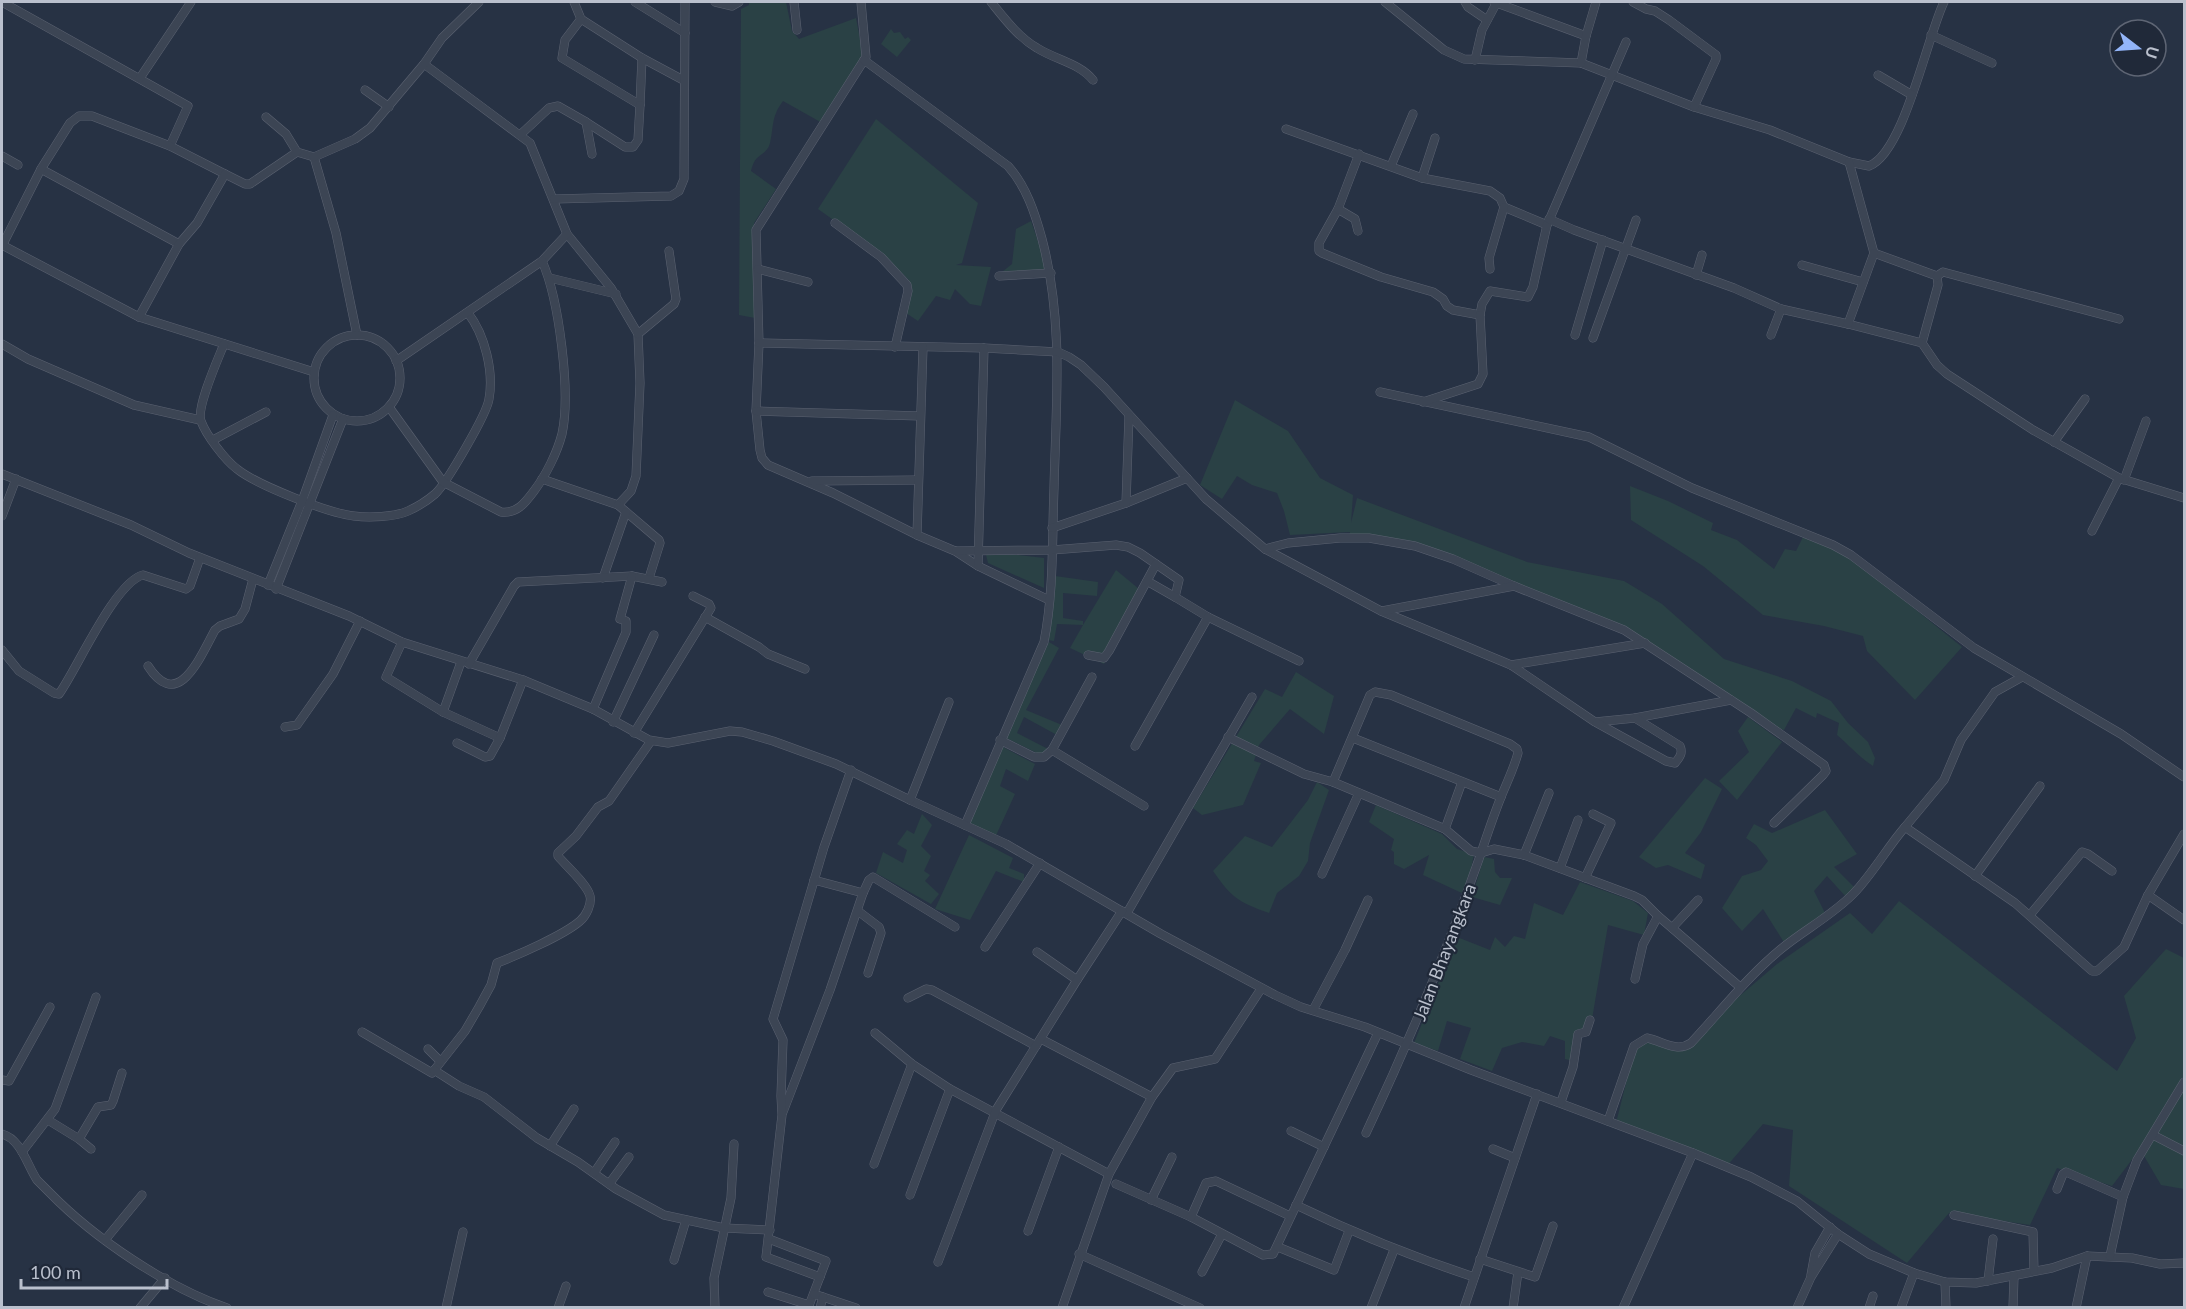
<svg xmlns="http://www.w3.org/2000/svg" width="2186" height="1309" viewBox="0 0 2186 1309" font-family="Lato,sans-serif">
  <rect width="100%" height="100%" fill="#273244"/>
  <g fill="#2a4145">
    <path d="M749,2H786L792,31L799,39L856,18L864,60L824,124L783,101C771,117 774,126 770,143C768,151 763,153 757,158C754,161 752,166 751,171L776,189L754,223L755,318L739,315L741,9L749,5Z"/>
    <polygon points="891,29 894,33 900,32 905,39 908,37 911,40 897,57 881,44"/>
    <polygon points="876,119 978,203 962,263 956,265 991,267 981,306 970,304 955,289 950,300 936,296 918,321 906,313 909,280 884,256 818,209"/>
    <polygon points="1031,221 1048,270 1002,272 1012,264 1016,229"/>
    <path d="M1235,400L1288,431L1320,478L1353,495L1351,523L1357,498L1527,562L1624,581L1662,604L1724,659L1792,681L1831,701L1848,723L1868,742L1875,758L1873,766C1859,757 1850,746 1837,735L1839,723L1817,713L1816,718L1796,708L1784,730L1768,726L1605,621L1484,570L1385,540L1382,536H1349L1350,532L1290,535L1284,511L1277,493L1252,485L1237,476L1222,499L1200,485Z"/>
    <polygon points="1630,486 1668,501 1713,523 1711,530 1737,540 1774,569 1785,549 1796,551 1803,537 1843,551 1962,647 1915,700 1867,651 1863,636 1824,626 1763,615 1703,566 1631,520"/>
    <polygon points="985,551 1044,558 1044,588 988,563"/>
    <polygon points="1116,570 1139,589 1104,664 1070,648 1083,625 1057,624 1054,641 1048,640 1055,576 1098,582 1097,596 1063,593 1063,618 1083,621 1083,625"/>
    <polygon points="1049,642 1059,648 1026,710 1062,725 1057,735 1024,717 1017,733 1048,749 1043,756 1004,737"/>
    <polygon points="1296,672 1334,696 1324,734 1290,709 1259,745 1254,761 1261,763 1243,805 1202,815 1193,808 1265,689 1282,697"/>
    <polygon points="1748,717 1782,742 1737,800 1719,781 1749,752 1738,731"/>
    <polygon points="1003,747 1035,764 1028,781 1006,769 1000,786 1015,794 993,842 967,828"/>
    <polygon points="1705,778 1722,789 1701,832 1685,853 1705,865 1701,879 1668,865 1656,868 1639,857"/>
    <path d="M1317,782L1329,790L1310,843L1308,861L1299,876L1277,893L1269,913C1238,902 1232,898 1213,871L1245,836L1272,847L1308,800Z"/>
    <polygon points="1376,805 1442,834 1457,849 1474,854 1466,895 1423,875 1429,855 1404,869 1394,864 1394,852 1391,850 1394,839 1369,822"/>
    <polygon points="1825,810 1857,854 1834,867 1855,888 1847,898 1827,876 1814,891 1826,915 1785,944 1763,909 1742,931 1722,908 1742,876 1761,870 1768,861 1756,845 1746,838 1754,824 1772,833"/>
    <polygon points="922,814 932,825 921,846 931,856 924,871 930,875 925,881 939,894 931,904 876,873 883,852 903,863 907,850 897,844 907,830 914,834"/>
    <polygon points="969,835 1013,858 1009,868 1024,874 1024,882 996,871 970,920 935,909"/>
    <polygon points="1484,857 1494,859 1495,872 1500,878 1512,878 1500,905 1472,897"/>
    <polygon points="1580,882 1633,901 1648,913 1644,935 1608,925 1590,1031 1577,1035 1573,1061 1565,1059 1565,1041 1550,1036 1544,1046 1522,1042 1502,1048 1492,1071 1460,1059 1471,1028 1447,1021 1438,1051 1414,1043 1457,937 1490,950 1495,937 1505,947 1514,936 1525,939 1534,903 1563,915"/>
    <polygon points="1899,901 2117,1071 2136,1038 2124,996 2166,949 2184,958 2184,1189 2161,1185 2140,1149 2112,1186 2057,1168 2030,1225 1949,1213 1907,1263 1789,1186 1793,1130 1763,1124 1726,1167 1616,1123 1635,1047 1648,1039 1669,1047 1694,1044 1729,1005 1777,964 1850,913 1872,934"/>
  </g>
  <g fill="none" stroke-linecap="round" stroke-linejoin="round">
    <defs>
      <g id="street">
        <polyline points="2,2 188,106 170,146"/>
        <polyline points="574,2 581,19 642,58 683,80"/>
        <polyline points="635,2 685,33"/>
        <polyline points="715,2 732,6 739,2"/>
        <polyline points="794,2 797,30"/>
        <polyline points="861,2 866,57 756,230 759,343 756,411 760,450 762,458 768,465 833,493 917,535 955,551 978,566 1049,600"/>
        <path d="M991,2C1004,18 1018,37 1037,48C1056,60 1079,63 1093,80"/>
        <path d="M1385,2L1444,50L1464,59L1581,63L1694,107L1770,130L1849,162L1869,166C1904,153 1927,37 1944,2"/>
        <polyline points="1465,2 1468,7 1487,20"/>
        <polyline points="1494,2 1586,36"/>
        <polyline points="1633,2 1646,9 1655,11 1669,20 1716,55 1716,59 1694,107"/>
        <polyline points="581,19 565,40 562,58 640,105 642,58"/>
        <polyline points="1931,35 1992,63"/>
        <path d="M864,60L1008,166C1026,186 1035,213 1042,239C1064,322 1056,403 1054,488C1052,539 1054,591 1044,642L965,825"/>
        <polyline points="1475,60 1482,30 1497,2"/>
        <polyline points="1581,63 1586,36 1596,2"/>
        <polyline points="424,64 530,143 567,234 611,288 638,334 640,383 636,476 631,491 618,505 542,479"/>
        <polyline points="1878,75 1912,95"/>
        <polyline points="140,78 191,2"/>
        <polyline points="365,90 389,107"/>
        <polyline points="266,117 286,134 297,152 314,157 336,233 357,335"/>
        <polyline points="586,122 625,147 633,147 638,140 640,105"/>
        <polyline points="1286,129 1422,178 1490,191 1500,198 1504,207 1547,225"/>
        <polyline points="520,135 549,108 558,106 586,122 592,154"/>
        <polyline points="1359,154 1338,209 1319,243 1319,251 1322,253 1381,277 1433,292 1443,299 1447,306 1453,310 1480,315 1482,304 1490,291 1528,297 1533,287 1547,225 1626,42"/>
        <polyline points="2,156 18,165"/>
        <polyline points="314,157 355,139 370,128 424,64 442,38 479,2"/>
        <polyline points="1849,162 1874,253 1937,276 1938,285 1922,343"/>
        <polyline points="1391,166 1413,114"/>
        <polyline points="41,169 179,244"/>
        <polyline points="1422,178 1435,138"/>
        <polyline points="554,199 671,196 679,191 684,179 685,2"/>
        <polyline points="1338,209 1355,219 1358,231"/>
        <polyline points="1549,219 1574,230 1734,288 1781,309 1848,324 1922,343 1937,365 1947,374 2033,430 2119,478 2184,498"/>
        <polyline points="835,223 881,257 907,285 908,291 895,347"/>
        <polyline points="2,245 139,317 314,372"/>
        <polyline points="2,246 41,169 70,123 79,116 92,116 170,146 225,174"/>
        <polyline points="1802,265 1863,282"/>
        <polyline points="758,269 808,282"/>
        <polyline points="1490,269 1489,258 1504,207"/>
        <polyline points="1696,275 1702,255"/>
        <polyline points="999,276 1051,273"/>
        <polyline points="1937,276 1943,272 2119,319"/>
        <polyline points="550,278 616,294"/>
        <polyline points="139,317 179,244 197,223 225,174 245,184 250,184 297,152"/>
        <polyline points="1848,324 1874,253"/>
        <polyline points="638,334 674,304 676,299 669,251"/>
        <circle cx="357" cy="378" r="43"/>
        <polyline points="1575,335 1603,240"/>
        <polyline points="1771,335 1781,309"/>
        <polyline points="1593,338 1636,220"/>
        <polyline points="759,343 984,348 1058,352 1069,357 1081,365 1104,387 1206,499 1265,549 1381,611 1511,665 1595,722 1635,718 1731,700"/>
        <polyline points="2,344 28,359 134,405 200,420"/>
        <path d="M224,344C218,359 196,408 201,421C206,435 225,460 237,469C257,485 328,513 354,516C369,518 395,517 408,511C417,507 428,500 435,494C446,484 487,414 489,399C494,372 485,335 468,313"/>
        <polyline points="396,361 542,261 567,234"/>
        <polyline points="1380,392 1589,437 1692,488 1833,545 1851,555 1974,648 2121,734 2184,777"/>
        <polyline points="1423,402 1478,384 1483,374 1480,315"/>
        <path d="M389,407L443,482L501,512C517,514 525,503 534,491C546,475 557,453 562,434C571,393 559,299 542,261"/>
        <polyline points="756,411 920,416"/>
        <polyline points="213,440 266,412"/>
        <polyline points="2054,442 2085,399"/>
        <polyline points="2,474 131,525 189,553 349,616 402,642 523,680 576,702 593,709 649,740 668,743 730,731 742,732 773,741 836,764 910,800 1006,844 1161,934 1275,995 1301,1007 1365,1027 1471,1070 1693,1153 1751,1177 1797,1201 1838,1234 1869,1254 1914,1273 1945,1282 1976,1283 2052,1268 2087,1256 2132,1258 2160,1264 2184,1263"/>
        <polyline points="2124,480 2146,421"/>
        <polyline points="812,481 918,480"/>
        <polyline points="1126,503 1187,478"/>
        <polyline points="618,505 659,540 660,543 649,578"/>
        <polyline points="2,516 16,479"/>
        <polyline points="1052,528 1126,503 1129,416"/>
        <polyline points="2092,531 2119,478"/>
        <polyline points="917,535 923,347"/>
        <polyline points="1265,549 1288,543 1340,538 1369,538 1415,546 1453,559 1514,586 1624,630 1751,713 1824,765 1826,771 1823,775 1774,823"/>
        <polyline points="956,551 1052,550 1116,545 1128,547 1140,553 1179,580 1175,597 1208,617 1299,661"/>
        <polyline points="978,566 984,348"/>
        <polyline points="603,578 626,512"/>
        <polyline points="1147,581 1175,597"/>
        <polyline points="268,585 302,501 333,415"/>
        <polyline points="276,589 343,419"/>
        <polyline points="1382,611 1514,586"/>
        <polyline points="705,617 759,647 768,654 805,669"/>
        <polyline points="402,642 386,677 443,712 500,738"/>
        <path d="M2,650L19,671L54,693L59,694C77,669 115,582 143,575L186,589L190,586L200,558"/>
        <polyline points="1088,655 1104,658 1109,651 1156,564"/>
        <polyline points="469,664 514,586 518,582 632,576 662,582"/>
        <polyline points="1511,665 1645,643"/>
        <path d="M148,666C178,713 200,657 215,630L220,626L239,619L245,609L253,579"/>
        <polyline points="593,709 626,632 626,621 620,619 632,576"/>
        <polyline points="443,712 461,662"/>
        <polyline points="613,722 654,635"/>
        <path d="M1597,723L1666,761L1675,763C1680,757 1683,753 1680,746L1635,718"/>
        <polyline points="285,727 297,725 333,674 360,621"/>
        <polyline points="634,733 711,608 709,604 693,596"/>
        <polyline points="1228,737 1304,774 1333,782"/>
        <polyline points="1353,738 1501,797"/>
        <polyline points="1000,740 1034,757 1044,757 1052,750 1092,677"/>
        <polyline points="457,743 485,757 490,756 500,738 523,680"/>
        <polyline points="1135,746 1208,617"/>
        <polyline points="1052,750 1144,806"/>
        <polyline points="910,800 949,702"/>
        <polyline points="1905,827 1944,780 1961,740 1995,692 2022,677"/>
        <polyline points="1445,829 1462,782"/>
        <polyline points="1524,855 1549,793"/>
        <polyline points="1560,868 1578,820"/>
        <polyline points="1322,874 1359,793"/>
        <polyline points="1975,876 2040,786"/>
        <polyline points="1585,878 1611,823 1593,814"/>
        <polyline points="863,893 869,880 873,877 955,927"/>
        <polyline points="2148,895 2184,920"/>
        <polyline points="1698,900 1672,928 1740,987"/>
        <polyline points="858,911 879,927 881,933 868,973"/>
        <polyline points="1127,913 1252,697"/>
        <polyline points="2030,915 2082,852 2088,854 2112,871"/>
        <polyline points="985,947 1040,863"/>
        <polyline points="1037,952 1077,980"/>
        <polyline points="1635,979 1643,944 1658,916 1672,928"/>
        <polyline points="908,998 926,989 932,990 1036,1046"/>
        <polyline points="1313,1010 1345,950 1368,900"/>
        <path d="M362,1032L432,1073L465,1031L479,1007L491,985L497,963C518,955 564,935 580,921C586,916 592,904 590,896C587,884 566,866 558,856V853L576,836L598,807L609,801L651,741"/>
        <polyline points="875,1033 912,1064 950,1089 1109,1174"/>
        <polyline points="1041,1039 1152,1097"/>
        <polyline points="428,1049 440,1061"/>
        <polyline points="434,1070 459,1086 484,1097 537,1138 578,1162 616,1189 664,1215 724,1228 770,1230"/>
        <polyline points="2,1080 9,1081 50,1007"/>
        <polyline points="1561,1102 1573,1067 1578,1034 1586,1032 1590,1020"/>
        <polyline points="783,1112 830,990 863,893 814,880"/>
        <polyline points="48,1120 79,1139"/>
        <path d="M1608,1121L1634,1046L1647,1038C1662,1041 1677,1053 1691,1043C1721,1011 1747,977 1781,949C1804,930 1833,915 1854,893C1873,873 1887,848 1905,827L2015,903L2092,971H2097L2124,947L2148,895L2184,834"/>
        <polyline points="1291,1131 1324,1147"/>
        <path d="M1366,1133C1408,1044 1446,953 1479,859C1486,838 1493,817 1501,797C1507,782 1514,768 1518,753L1517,749L1510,744L1391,695L1375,692L1370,695L1333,782L1445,829L1471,851L1481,853L1494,849L1524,855L1634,896L1642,900L1658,916"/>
        <path d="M2,1134C21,1139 27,1165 37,1180C41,1184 46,1189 50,1193C94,1238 168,1288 227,1308"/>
        <polyline points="2153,1135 2184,1151"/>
        <polyline points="550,1146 574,1109"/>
        <polyline points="91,1149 79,1139 98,1107 111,1105 113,1101 122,1073"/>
        <polyline points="1493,1149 1515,1158"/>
        <polyline points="22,1152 55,1109 96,997"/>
        <polyline points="874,1164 912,1064"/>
        <polyline points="594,1173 615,1142"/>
        <polyline points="609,1184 629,1157"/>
        <polyline points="1116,1184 1191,1217 1263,1255 1273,1254 1378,1033"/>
        <polyline points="2057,1189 2063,1174 2066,1172 2123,1197"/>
        <polyline points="910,1195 950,1089"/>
        <polyline points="1151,1200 1172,1157"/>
        <path d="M1296,1205C1354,1233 1413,1257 1474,1277"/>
        <polyline points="1954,1215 2033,1232 2034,1271"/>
        <polyline points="1191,1217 1206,1183 1216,1181 1290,1216"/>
        <polyline points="1028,1231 1059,1147"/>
        <polyline points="769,1239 826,1261 808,1308"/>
        <polyline points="105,1240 142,1195"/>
        <polyline points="1278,1247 1334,1270 1349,1231"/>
        <polyline points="1079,1254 1200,1308"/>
        <polyline points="2110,1256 2123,1197 2137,1160 2184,1082"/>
        <polyline points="1480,1259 1535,1277 1553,1226"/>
        <polyline points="674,1260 686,1220"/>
        <polyline points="938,1262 996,1110 1077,980 1122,911"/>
        <polyline points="1202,1272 1222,1234"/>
        <polyline points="1811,1275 1815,1253 1830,1227"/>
        <polyline points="820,1277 766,1257 782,1115 781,1096 783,1040 773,1019 824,847 851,770"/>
        <polyline points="1988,1281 1993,1239"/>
        <polyline points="1945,1282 1946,1308"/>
        <polyline points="768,1292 809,1305"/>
        <polyline points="814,1294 856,1308"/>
        <polyline points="140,1308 165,1278"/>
        <polyline points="446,1308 463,1232"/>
        <polyline points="558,1308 566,1286"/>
        <polyline points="715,1308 714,1278 731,1198 734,1144"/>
        <polyline points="820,1308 823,1297"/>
        <polyline points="1062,1308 1109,1174 1152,1097 1173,1068 1215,1059 1261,989"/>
        <polyline points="1371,1308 1394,1250"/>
        <polyline points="1464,1308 1537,1094"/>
        <polyline points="1513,1308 1518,1272"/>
        <polyline points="1623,1308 1693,1153"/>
        <polyline points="1797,1308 1811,1277 1838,1234"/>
        <polyline points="1869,1308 1873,1296"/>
        <polyline points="1901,1308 1914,1273"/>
        <polyline points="2013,1308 2014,1276"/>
        <polyline points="2076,1308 2087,1256"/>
      </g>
    </defs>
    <use href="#street" stroke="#5b6271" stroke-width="9"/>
    <use href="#street" stroke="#3c4554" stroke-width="8"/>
  </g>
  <g text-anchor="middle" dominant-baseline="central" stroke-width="4.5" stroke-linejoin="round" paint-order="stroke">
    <g font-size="18" fill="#bac0cd" stroke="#202939">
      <text transform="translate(1444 952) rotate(-69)">Jalan Bhayangkara</text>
    </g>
  </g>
  <rect width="2186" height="1309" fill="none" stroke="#bac0cd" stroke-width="6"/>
  <g transform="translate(2138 48) rotate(107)"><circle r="28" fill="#202939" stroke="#5e6574" stroke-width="1.5"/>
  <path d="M0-4.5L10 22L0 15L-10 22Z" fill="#93b5f9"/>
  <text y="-9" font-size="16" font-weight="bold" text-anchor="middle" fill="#bac0cd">U</text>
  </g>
  <path d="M21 1279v9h146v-9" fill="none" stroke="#bac0cd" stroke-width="3"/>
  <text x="30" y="1279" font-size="18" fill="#bac0cd" stroke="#202939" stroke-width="4.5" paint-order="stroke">100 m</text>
</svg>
